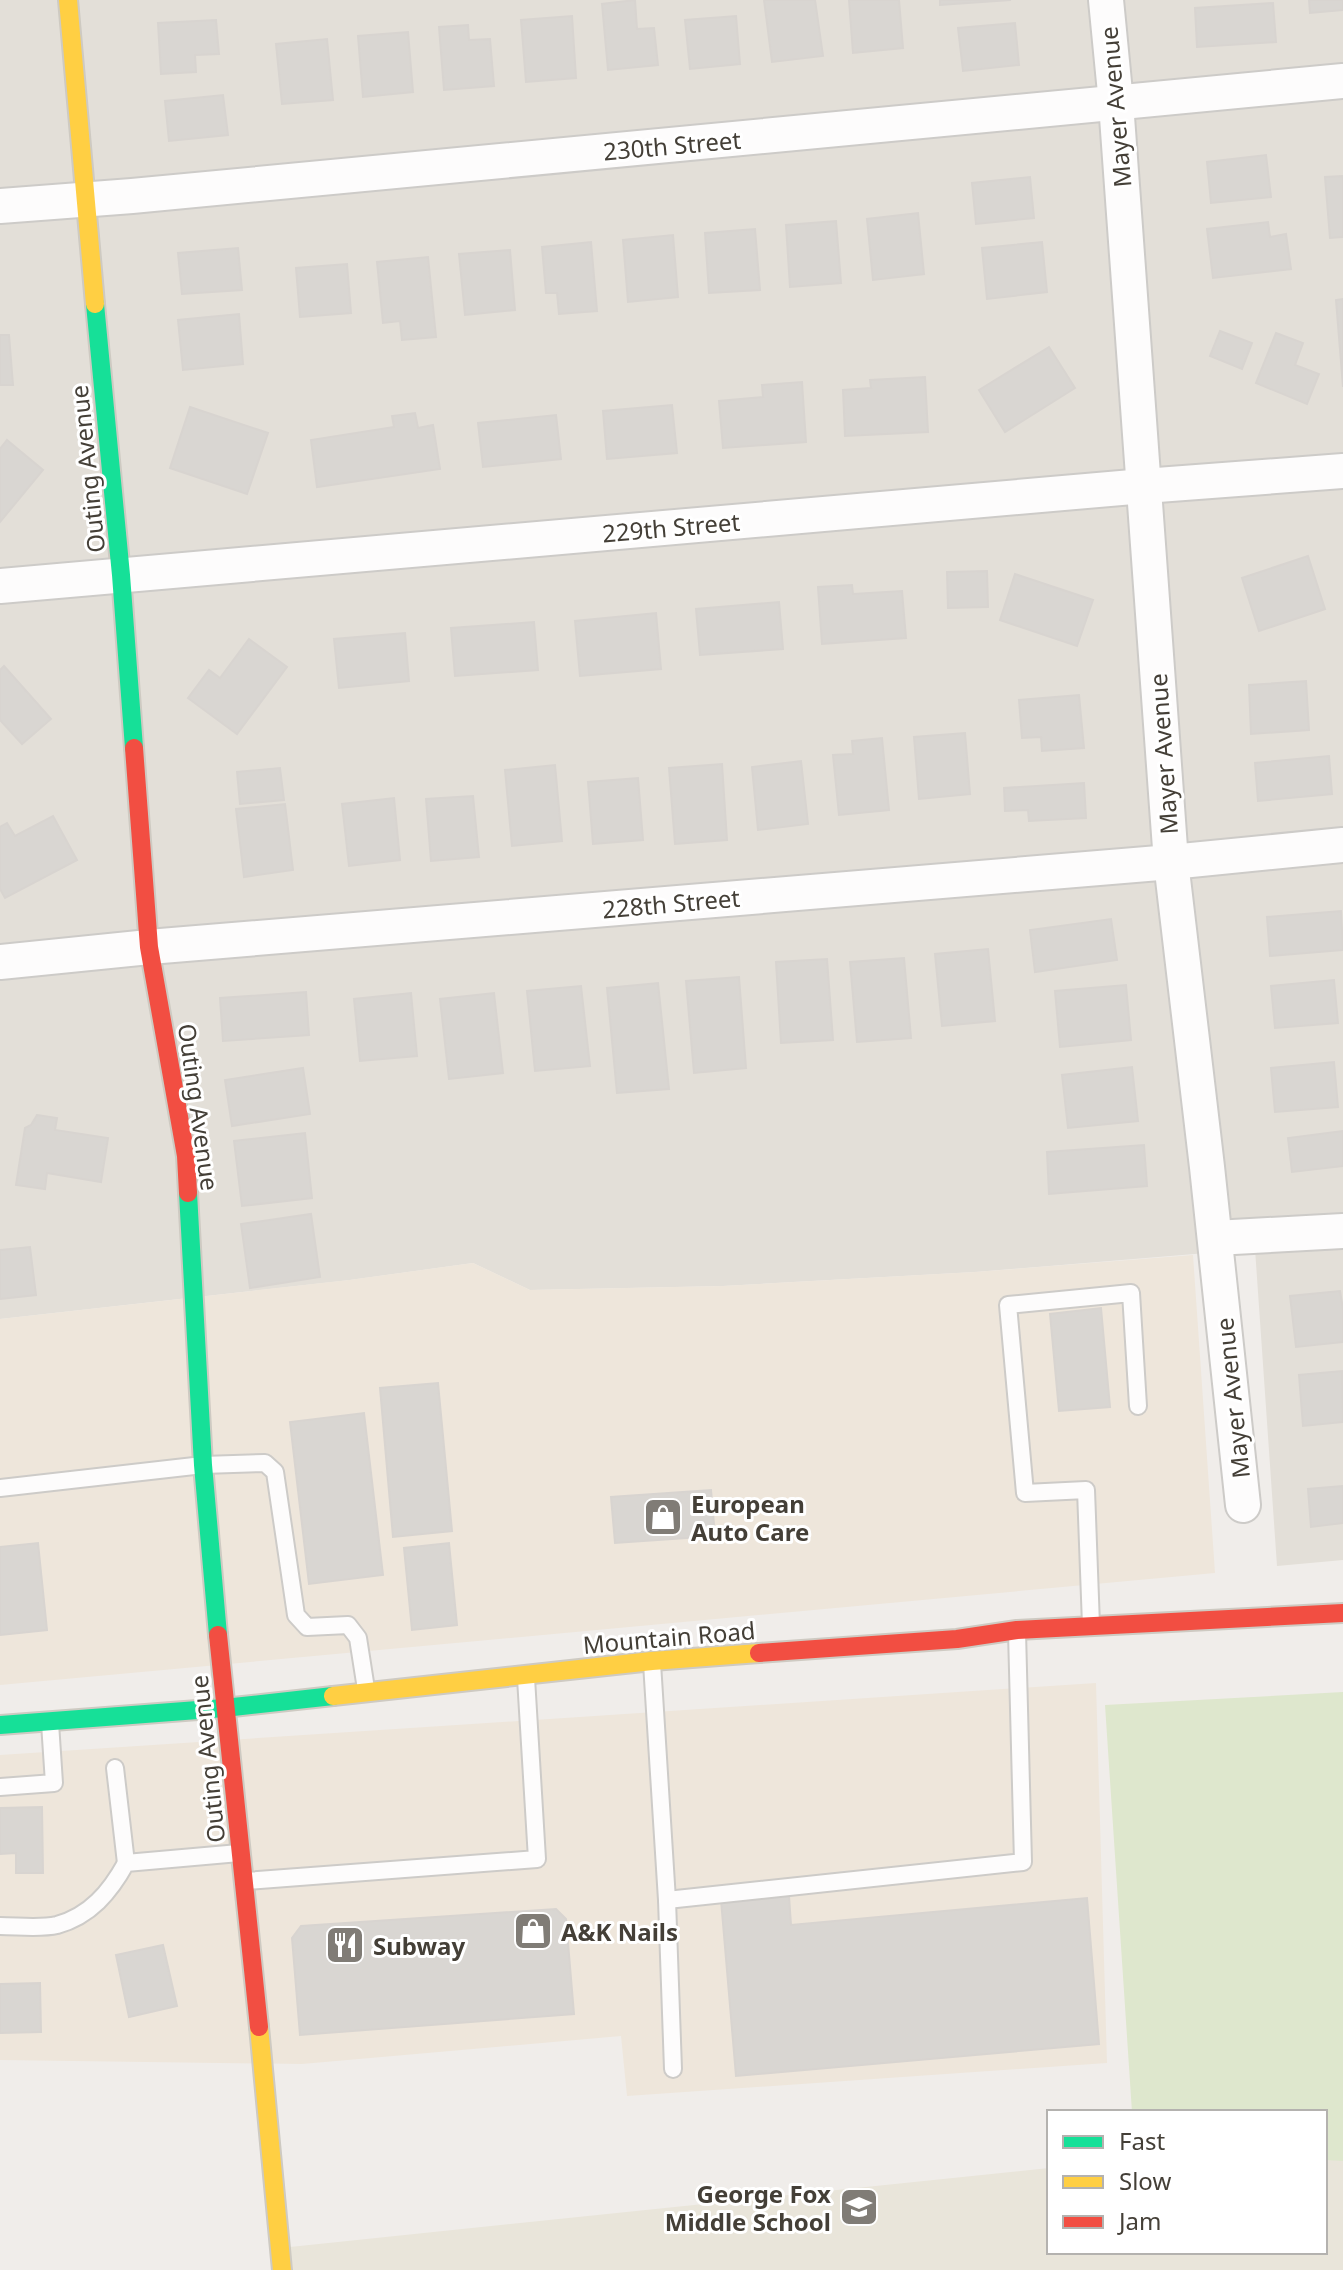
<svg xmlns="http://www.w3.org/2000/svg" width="1343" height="2270" viewBox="0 0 1343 2270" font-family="'Noto Sans',sans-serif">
  <rect width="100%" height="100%" fill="#f0edea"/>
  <polygon fill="#e3dfd8" points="0,0 1343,0 1343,1560 1277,1566 1255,1249 975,1272 723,1286 530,1290 473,1263 350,1280 0,1319"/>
  <g fill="#eee6db">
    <polygon points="1193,1255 1215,1573 0,1685 0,1319 349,1280 473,1263 530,1290 723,1286 975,1272"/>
    <polygon points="1096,1683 1107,2063 627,2096 621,2036 302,2064 0,2060 0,1755"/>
  </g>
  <polygon fill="#e9e5da" points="1343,2138 1343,2270 293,2270 290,2247 1049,2168 1049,2252 1325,2252 1325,2140"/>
  <polygon fill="#dee7cd" points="1343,1692 1343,2161 1325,2160 1325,2112 1132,2112 1105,1705"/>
  <g fill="#d9d6d2" stroke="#d8d4d0" stroke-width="2">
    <polygon points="635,0 637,29 654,28 658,65 608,70 602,4"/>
    <polygon points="764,0 815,0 823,56 772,62"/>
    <polygon points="849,0 899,0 903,48 853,53"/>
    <polygon points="940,0 1011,0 940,5"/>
    <polygon points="1309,0 1343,0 1343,10 1310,13"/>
    <polygon points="1273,3 1276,42 1197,47 1195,8"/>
    <polygon points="572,16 576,78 526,82 521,20"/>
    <polygon points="736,16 740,64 690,69 685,20"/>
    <polygon points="216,20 219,54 195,55 196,72 161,74 158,23"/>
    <polygon points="1015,23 1019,65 963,71 958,28"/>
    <polygon points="468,25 469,40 490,39 494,86 444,90 439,27"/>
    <polygon points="408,32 413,92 363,97 358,36"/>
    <polygon points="327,39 333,100 282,104 276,44"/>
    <polygon points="223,95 228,135 169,141 165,101"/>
    <polygon points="1266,155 1271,197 1211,203 1207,162"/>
    <polygon points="1343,176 1343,237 1330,238 1325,177"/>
    <polygon points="1030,177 1034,218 976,224 972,183"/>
    <polygon points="918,213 924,274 873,280 867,219"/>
    <polygon points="836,221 841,283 790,287 786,225"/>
    <polygon points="1268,222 1270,237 1286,234 1291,269 1213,278 1207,229"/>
    <polygon points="755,229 760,290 709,293 705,233"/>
    <polygon points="673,235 678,297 628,302 623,240"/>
    <polygon points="591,242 597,311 559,314 557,293 546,293 542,247"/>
    <polygon points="1042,242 1047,292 987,299 982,248"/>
    <polygon points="238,248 242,290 182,294 178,253"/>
    <polygon points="510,250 515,310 465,315 459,254"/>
    <polygon points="428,257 436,337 402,340 400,321 383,323 377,262"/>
    <polygon points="347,264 351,313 300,317 296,268"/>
    <polygon points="1343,299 1343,387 1336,300"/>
    <polygon points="239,314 243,364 183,370 178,320"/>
    <polygon points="1220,331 1252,343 1242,369 1210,356"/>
    <polygon points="1276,333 1303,343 1295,365 1319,374 1307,404 1256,383"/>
    <polygon points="0,335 9,335 13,385 0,385"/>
    <polygon points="1049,347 1075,388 1005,432 979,390"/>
    <polygon points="925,377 928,432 845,436 843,390 871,388 870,380"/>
    <polygon points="802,382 806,442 723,448 719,401 763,397 762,385"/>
    <polygon points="672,405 677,453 607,459 603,411"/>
    <polygon points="190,407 268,433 247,494 170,468"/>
    <polygon points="415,413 418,428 433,425 440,469 317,487 311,440 394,427 392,416"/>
    <polygon points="556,415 561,459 483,467 478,423"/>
    <polygon points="7,440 43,470 0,522 0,449"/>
    <polygon points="1308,556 1325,609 1259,631 1242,578"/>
    <polygon points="987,571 988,607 948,608 947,572"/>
    <polygon points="1015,574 1093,600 1077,646 1000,620"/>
    <polygon points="852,585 853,594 902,591 906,638 822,644 818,587"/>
    <polygon points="779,602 783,649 700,655 696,609"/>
    <polygon points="656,613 661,669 580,676 575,621"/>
    <polygon points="534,622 538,670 455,676 451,628"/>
    <polygon points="405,633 409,681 339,688 334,639"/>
    <polygon points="249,639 287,667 237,734 188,698 209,670 220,678"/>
    <polygon points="4,666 51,719 22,744 0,720 0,670"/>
    <polygon points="1306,681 1309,730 1251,734 1249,685"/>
    <polygon points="1079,695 1084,748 1042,751 1041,737 1022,738 1019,700"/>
    <polygon points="965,733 970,794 919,799 914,737"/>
    <polygon points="882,738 889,810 839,815 833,755 853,754 852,741"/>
    <polygon points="1329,756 1332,794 1258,801 1255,763"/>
    <polygon points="801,761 808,824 758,830 752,767"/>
    <polygon points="722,764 727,840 675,844 669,768"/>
    <polygon points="555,765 562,841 512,846 505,770"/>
    <polygon points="280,768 284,800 240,804 237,772"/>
    <polygon points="638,778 643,840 593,844 588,782"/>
    <polygon points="1084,783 1086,818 1029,821 1028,810 1005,811 1004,788"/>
    <polygon points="473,796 479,857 431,861 426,799"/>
    <polygon points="394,798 400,860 349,866 342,804"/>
    <polygon points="285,804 293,870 244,877 236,809"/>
    <polygon points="53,816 77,860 5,898 0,889 0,827 7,823 15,836"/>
    <polygon points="1341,911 1343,950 1270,956 1267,917"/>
    <polygon points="1111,919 1117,960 1035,972 1030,930"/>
    <polygon points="988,949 995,1021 942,1026 935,954"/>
    <polygon points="904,958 911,1038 857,1042 850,962"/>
    <polygon points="827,959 833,1040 781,1043 776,962"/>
    <polygon points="739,977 746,1068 694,1073 686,981"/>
    <polygon points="1334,980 1338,1023 1275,1028 1271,986"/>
    <polygon points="658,983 669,1089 617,1093 607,988"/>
    <polygon points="1126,985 1131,1040 1060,1047 1055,991"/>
    <polygon points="581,986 590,1066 535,1071 527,991"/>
    <polygon points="306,992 309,1035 223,1041 220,998"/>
    <polygon points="411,993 417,1056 360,1061 354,999"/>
    <polygon points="494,993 503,1073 449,1079 440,999"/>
    <polygon points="1334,1062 1338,1107 1275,1112 1271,1068"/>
    <polygon points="1132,1067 1138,1121 1068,1128 1062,1075"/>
    <polygon points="303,1068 310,1114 232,1126 225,1080"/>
    <polygon points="37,1115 57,1118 55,1130 108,1138 101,1182 47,1173 45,1189 16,1185 25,1128 31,1125"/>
    <polygon points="1343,1131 1343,1166 1292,1172 1288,1138"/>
    <polygon points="305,1133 312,1198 242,1206 234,1141"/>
    <polygon points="1144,1145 1147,1186 1049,1194 1047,1152"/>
    <polygon points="311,1214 320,1277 250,1288 241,1224"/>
    <polygon points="30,1247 36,1295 0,1299 0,1250"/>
    <polygon points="1340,1291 1343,1309 1343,1342 1296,1347 1290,1296"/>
    <polygon points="1101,1308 1110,1407 1059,1411 1050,1314"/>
    <polygon points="1342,1371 1343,1422 1303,1426 1299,1375"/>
    <polygon points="438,1383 452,1531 393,1537 380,1388"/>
    <polygon points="364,1413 383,1575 309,1584 290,1422"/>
    <polygon points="1343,1486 1343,1523 1311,1527 1308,1489"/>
    <polygon points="711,1490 715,1536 615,1543 611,1497"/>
    <polygon points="38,1543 47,1630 0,1635 0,1547"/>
    <polygon points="449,1543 457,1625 412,1630 404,1548"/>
    <polygon points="42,1807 43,1873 16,1873 16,1853 0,1854 0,1808"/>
    <polygon points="789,1896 791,1925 1087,1898 1099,2044 736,2076 721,1900"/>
    <polygon points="556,1909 566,1919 574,2014 300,2035 292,1938 301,1926"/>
    <polygon points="163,1945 177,2006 129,2017 116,1955"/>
    <polygon points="40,1983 41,2032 0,2033 0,1984"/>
  </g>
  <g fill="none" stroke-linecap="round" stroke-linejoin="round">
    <defs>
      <g id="lane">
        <polyline points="0,1488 203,1465 265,1463 275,1472 296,1615 307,1627 348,1625 358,1638 366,1689"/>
        <polyline points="1091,1625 1086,1490 1025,1493 1008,1305 1131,1293 1138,1406"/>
        <polyline points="652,1663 667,1900 673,2069"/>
        <polyline points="115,1768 126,1863"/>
        <polyline points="0,1787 54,1783 50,1723"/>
        <polyline points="246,1881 537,1859 526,1678"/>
        <polyline points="667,1900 1023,1862 1017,1632"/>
        <path d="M0,1926C18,1926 40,1929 57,1925C90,1916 110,1892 126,1863L239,1853"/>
      </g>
      <g id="street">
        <polyline points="1106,0 1116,103 1171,862 1207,1167 1243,1505"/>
        <polyline points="0,206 132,196 1343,81"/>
        <polyline points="0,586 1144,486 1343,471"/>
        <polyline points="0,962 149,947 1171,862 1343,845"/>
        <polyline points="1215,1238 1343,1231"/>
      </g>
      <g id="fast">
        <polyline points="95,304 121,575 134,748"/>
        <polyline points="188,1193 203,1465 218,1635"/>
        <polyline points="0,1725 224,1708 333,1696"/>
      </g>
      <g id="slow">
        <polyline points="68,0 95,304"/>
        <polyline points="333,1696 652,1661 759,1653"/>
        <polyline points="259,2027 282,2270"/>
      </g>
      <g id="jam">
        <polyline points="134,748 149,947 186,1156 188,1193"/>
        <polyline points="218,1635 259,2027"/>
        <polyline points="759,1653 957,1639 1017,1630 1343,1613"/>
      </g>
    </defs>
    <use href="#lane" stroke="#cdcbc8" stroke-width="20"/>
    <use href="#street" stroke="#cdcbc8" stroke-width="38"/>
    <use href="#fast" stroke="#cecac2" stroke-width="22"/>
    <use href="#slow" stroke="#cecac2" stroke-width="22"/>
    <use href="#jam" stroke="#cecac2" stroke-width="22"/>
    <use href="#lane" stroke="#fdfcfc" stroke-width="16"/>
    <use href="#street" stroke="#fdfcfc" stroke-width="34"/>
    <use href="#fast" stroke="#16e098" stroke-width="18"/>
    <use href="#slow" stroke="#ffcf43" stroke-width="18"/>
    <use href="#jam" stroke="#f24e42" stroke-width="18"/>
  </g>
  <defs>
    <symbol id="shop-square" viewBox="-11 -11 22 22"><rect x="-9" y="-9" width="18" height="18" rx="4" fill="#807c76" stroke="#fff"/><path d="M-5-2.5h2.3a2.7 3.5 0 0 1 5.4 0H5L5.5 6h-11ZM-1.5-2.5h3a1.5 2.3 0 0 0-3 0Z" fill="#fff"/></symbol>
    <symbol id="restaurant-square" viewBox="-11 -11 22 22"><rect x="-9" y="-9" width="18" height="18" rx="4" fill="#807c76" stroke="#fff"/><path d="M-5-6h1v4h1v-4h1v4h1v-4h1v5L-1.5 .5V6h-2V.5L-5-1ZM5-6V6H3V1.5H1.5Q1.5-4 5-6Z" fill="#fff"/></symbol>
    <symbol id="school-square" viewBox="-11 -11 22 22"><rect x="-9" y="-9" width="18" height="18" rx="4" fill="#807c76" stroke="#fff"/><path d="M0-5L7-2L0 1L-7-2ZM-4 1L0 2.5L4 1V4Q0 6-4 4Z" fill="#fff"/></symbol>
  </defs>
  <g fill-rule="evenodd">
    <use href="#shop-square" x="641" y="1495" width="44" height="44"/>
    <use href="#shop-square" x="511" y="1909" width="44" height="44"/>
    <use href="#restaurant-square" x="323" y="1923" width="44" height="44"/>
    <use href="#school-square" x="837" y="2185" width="44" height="44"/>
  </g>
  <g text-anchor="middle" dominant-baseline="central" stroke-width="6" stroke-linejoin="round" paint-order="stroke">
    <g font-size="24" fill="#443f37" stroke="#fff">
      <text transform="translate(1115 107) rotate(-95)">Mayer Avenue</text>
      <text transform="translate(672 145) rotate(-5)">230th Street</text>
      <text transform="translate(87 469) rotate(-96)">Outing Avenue</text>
      <text transform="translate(671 527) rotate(-5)">229th Street</text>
      <text transform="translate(1163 754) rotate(-94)">Mayer Avenue</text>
      <text transform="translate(671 903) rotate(-5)">228th Street</text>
      <text transform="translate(199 1107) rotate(82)">Outing Avenue</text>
      <text transform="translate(1232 1398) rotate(-96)">Mayer Avenue</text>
      <text transform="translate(669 1637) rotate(-5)">Mountain Road</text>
      <text transform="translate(207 1759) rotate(-96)">Outing Avenue</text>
    </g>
    <g font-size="24" font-weight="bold" fill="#443f37" stroke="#fff" text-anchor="start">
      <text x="691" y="1503">European<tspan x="691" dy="28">Auto Care</tspan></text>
      <text x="561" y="1931">A&amp;K Nails</text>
      <text x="373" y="1945">Subway</text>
      <text x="831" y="2193" text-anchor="end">George Fox<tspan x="831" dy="28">Middle School</tspan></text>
    </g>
  </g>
  <rect x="1047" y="2110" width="280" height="144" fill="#ffffff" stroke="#b4b2af" stroke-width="2"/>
  <rect x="1063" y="2136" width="40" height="12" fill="#16e098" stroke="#b4b2af" stroke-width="2"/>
  <text x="1119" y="2150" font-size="24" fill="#443f37">Fast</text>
  <rect x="1063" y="2176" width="40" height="12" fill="#ffcf43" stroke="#b4b2af" stroke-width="2"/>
  <text x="1119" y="2190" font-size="24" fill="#443f37">Slow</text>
  <rect x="1063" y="2216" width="40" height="12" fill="#f24e42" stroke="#b4b2af" stroke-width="2"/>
  <text x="1119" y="2230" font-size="24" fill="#443f37">Jam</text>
</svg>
